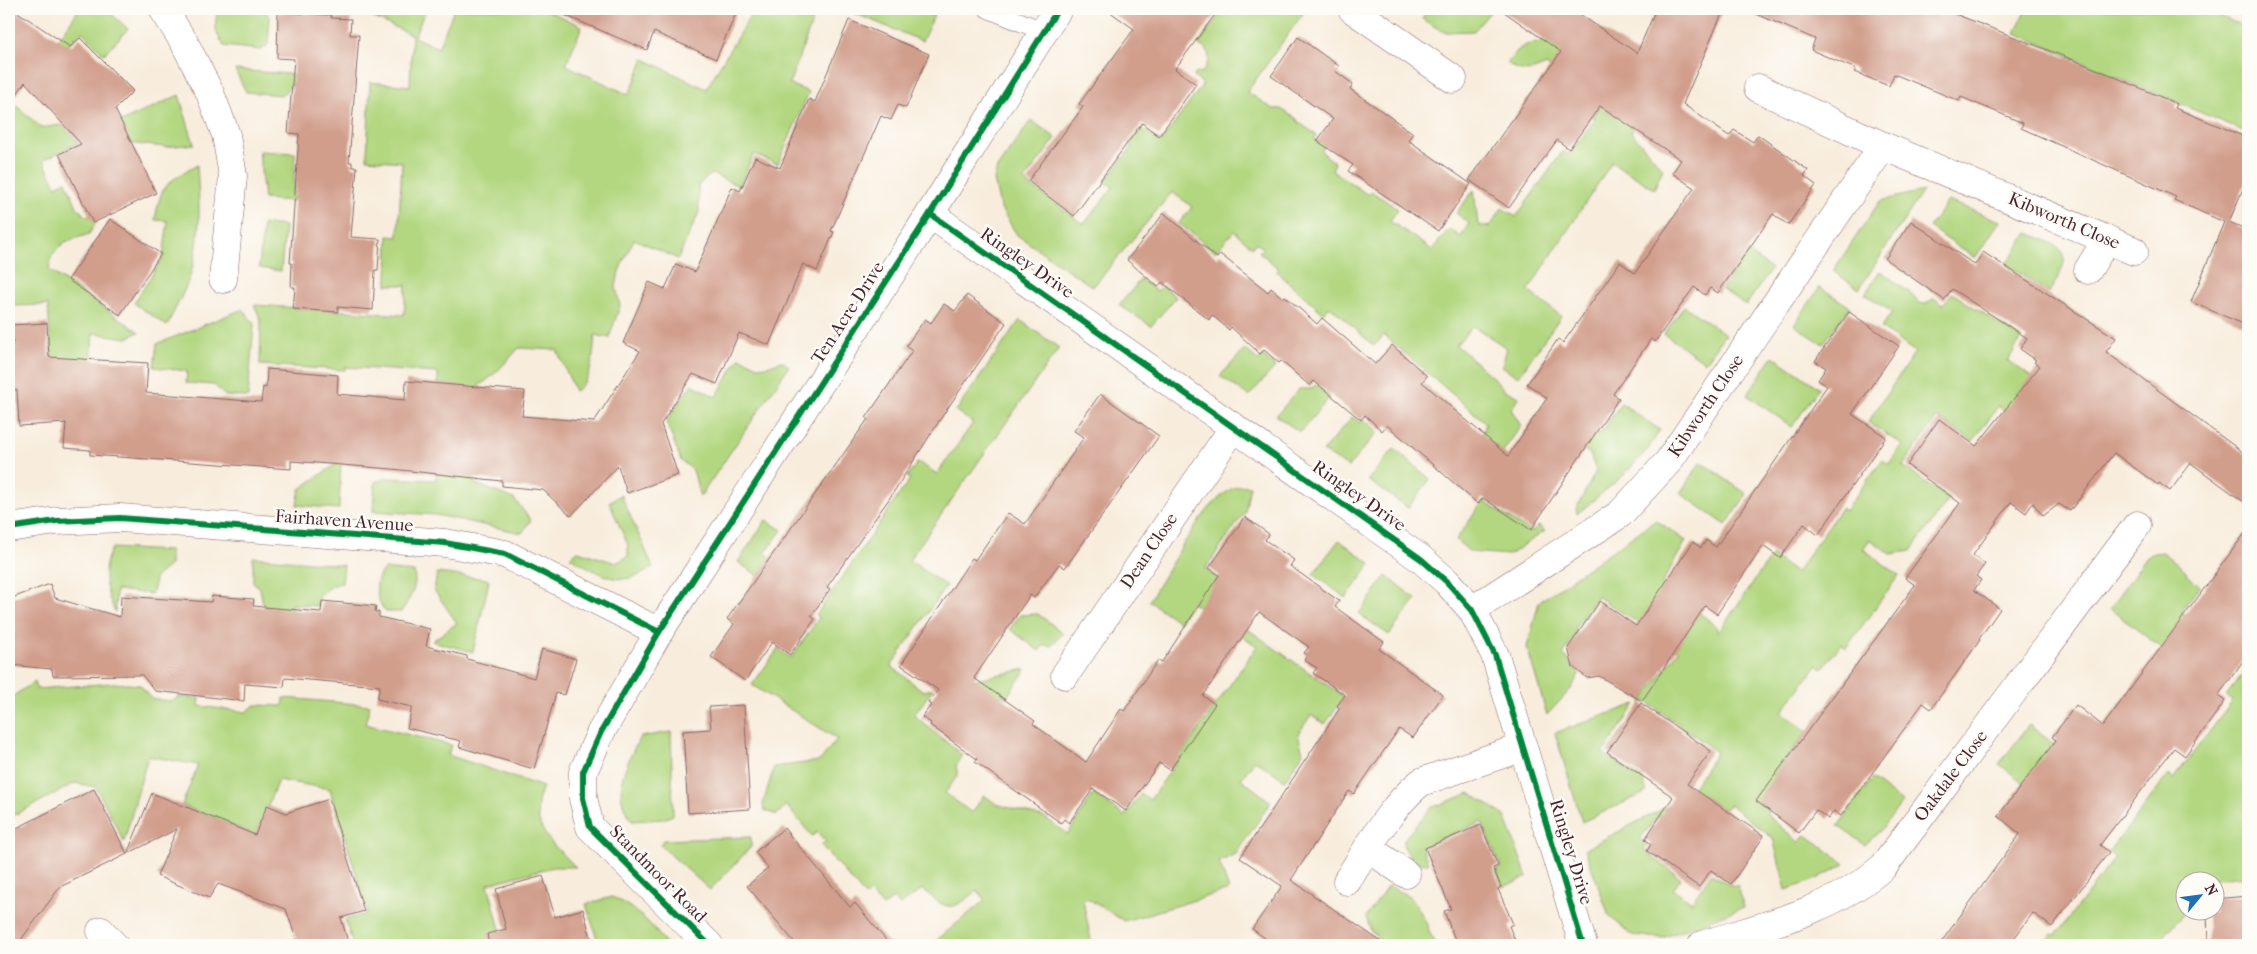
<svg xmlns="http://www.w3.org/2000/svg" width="2257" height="954" viewBox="0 0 2257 954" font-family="'IM FELL French Canon',serif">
  <rect width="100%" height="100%" fill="#fdfcf7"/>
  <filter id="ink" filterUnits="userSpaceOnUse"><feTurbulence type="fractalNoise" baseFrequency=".02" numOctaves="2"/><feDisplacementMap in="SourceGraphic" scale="10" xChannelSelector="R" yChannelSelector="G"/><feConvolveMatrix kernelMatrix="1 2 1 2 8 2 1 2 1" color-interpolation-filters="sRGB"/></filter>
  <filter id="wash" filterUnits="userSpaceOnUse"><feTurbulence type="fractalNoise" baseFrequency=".0096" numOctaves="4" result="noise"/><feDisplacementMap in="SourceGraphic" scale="20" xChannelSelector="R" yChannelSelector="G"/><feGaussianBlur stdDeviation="1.12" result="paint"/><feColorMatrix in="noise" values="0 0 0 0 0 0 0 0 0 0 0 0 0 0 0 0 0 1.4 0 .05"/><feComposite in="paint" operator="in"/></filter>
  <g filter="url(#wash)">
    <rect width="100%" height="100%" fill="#f8eddd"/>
    <g fill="#b2d780" stroke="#7e7b56">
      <polygon points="79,9 106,9 128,29 104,54 82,32 65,48 57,42"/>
      <path d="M219,9C236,9 257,5 270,16L268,45L261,50L224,46C215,33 213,24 219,9Z"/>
      <path d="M362,9H426L414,37L438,48L454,10L451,9H544L582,26L566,65L629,95L644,59L706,89L754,9H817L789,84L809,92L778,164L754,154L739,186L712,174L705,179L698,186L699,212L678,259L634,239L619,271L616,287L620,306L609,338L595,335C593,355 593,380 575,391L557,350L519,348C492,377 480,394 438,396V373L345,367V370L260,365L261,320L254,305L404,315L406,285H387L388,236L398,237L402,162L367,159L370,82L410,86L412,35L361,12Z"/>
      <polygon points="844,9 918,9 934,16 922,41"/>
      <polygon points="1223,9 1306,9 1247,92 1273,109 1281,109 1297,119 1298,122 1317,135 1314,139 1325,146 1321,151 1335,163 1332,170 1368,195 1371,191 1398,209 1390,221 1432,250 1449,229 1461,237 1469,223 1456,213 1474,190 1478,225 1490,227 1502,208 1516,217 1563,151 1569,155 1595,119 1593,117 1602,104 1653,99 1631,132 1663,169 1654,189 1612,162 1528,291 1561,316 1518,377 1502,366 1507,348 1473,326 1456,345 1498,382 1504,390 1519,397 1511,409 1521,426 1495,463 1478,450 1486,423 1384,335 1374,346 1330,306 1323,313 1277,272 1279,269 1259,252 1263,248 1256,243 1252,247 1234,231 1215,252 1179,223 1192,207 1172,192 1093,287 1017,235 1000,207 994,180 997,168 1031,120 1056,138 1024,181 1084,224 1113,187 1105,181 1132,147 1129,144 1141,128 1161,142 1203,84 1194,77 1196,73 1203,72 1209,60 1208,51 1198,44"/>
      <polygon points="1429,9 1488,9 1491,11 1474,31 1444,32 1422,19"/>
      <polygon points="2026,9 2202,9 2248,28 2248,133 2015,33"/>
      <path d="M1545,39L1566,51L1552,70L1546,65C1530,73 1522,73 1507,63C1514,55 1519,46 1530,44C1537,42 1540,44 1545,39Z"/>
      <polygon points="235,70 301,75 282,95 246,92"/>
      <polygon points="179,95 194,144 166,147 127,143 119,123"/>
      <polygon points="16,105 41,128 61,125 79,143 43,160 56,186 66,181 77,207 85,216 100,217 89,234 65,242 52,255 49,270 139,332 127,338 93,333 90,382 53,380 48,305 9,306 9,117"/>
      <polygon points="259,151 295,153 293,201 264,199"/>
      <path d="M197,165C199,200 202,234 192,269C187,289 175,308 167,326L134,303L163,257L168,221L155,220C162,181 165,185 197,165Z"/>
      <polygon points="1923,191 1859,289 1833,271 1880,201"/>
      <polygon points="1948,201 2000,221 1975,258 1929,227"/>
      <polygon points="263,224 285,226 281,271 259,268"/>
      <path d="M2028,233C2071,250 2073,253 2049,293L2006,264Z"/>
      <polygon points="1748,252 1771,269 1746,305 1722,290"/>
      <path d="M1880,271L1908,291L1919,303L1926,304L1934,298L1943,305L1952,293L2021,338L2008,361L2077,407L2053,443L1998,406L1973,441L1937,417L1903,466L1949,499L1911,551L1891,554L1870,539L1863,549L1899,575L1846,648L1841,644L1822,669L1817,665L1782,712L1807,731L1774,775L1786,785L1767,812L1768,816L1799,842L1806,835L1845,864L1815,880L1786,890L1773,838L1730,805L1724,809L1687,796L1717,752L1646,701L1641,703L1679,650L1597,596L1576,627V633L1563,654C1570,659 1572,668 1579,674L1571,689L1547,715L1527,647L1539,602L1656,520L1686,541L1662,583L1716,626L1718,633L1772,555L1796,573L1841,508L1845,511L1882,460L1889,464L1902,445L1868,422L1915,352L1881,328L1892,312L1865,294Z"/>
      <polygon points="1141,279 1157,291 1163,286 1176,297 1151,326 1119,305"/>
      <polygon points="1820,287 1850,307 1823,344 1794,325"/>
      <polygon points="1684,306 1725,334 1705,362 1664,334"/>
      <polygon points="243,309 254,324 248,397 225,396 214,385 186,383 187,371 154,367 157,344"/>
      <path d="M1020,320L1059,348L909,560L946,586L891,666L923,691L933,689L914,715L962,755L956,766L958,775L945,793L972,813L984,795L996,804L1045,818L1068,834L1093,794L1125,816L1141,794L1150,800L1257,646L1192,603L1179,622L1149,601C1169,570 1198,511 1228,491C1235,486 1241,485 1250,486L1245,512L1205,569L1260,608L1246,628L1344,697L1325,724L1311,715L1298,734L1303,753L1285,780L1255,760L1241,779L1271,802L1236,854L1219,862L1229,890L1124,921L1087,898L1083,901L1092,945H931L985,900L977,891C951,911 948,912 923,889L900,905L894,898L883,907L870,893L866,897L821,845L826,842L817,832L812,836L786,805L777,815L764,810L763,804L774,767L820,761L837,739L752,685L778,649L791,658L819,618L816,615L910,479L907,477L918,462L937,474L973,423L956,411Z"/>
      <polygon points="1245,349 1259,361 1263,356 1275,367 1249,396 1220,376"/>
      <polygon points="1773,356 1819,388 1792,427 1747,395"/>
      <path d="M739,358C746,359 751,363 758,366C766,368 774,363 782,361L789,366L700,497L694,473L691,468L681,461L666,421L692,384L716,397Z"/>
      <polygon points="1316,385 1330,397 1300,432 1276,416 1299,389 1310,389"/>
      <polygon points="1621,403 1660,430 1648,449 1625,474 1577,514 1576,509 1596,471 1590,454 1569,439 1579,424 1595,435 1602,432"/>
      <polygon points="1352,417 1360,423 1364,419 1378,432 1348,467 1323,451"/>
      <polygon points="1394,449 1430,479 1408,508 1368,480"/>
      <polygon points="341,461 339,509 297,505 300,489"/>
      <polygon points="1701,462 1747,494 1726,525 1680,493"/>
      <polygon points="437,469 470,472 474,483 514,499 531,520 522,533 436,515 373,511 375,482 387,478 436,480"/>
      <path d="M621,495L653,567C620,591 601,574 570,557L578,551L616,563L628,556V545L609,502Z"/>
      <polygon points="1483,501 1531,532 1539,526 1545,531 1509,555 1470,552 1456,540"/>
      <polygon points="766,520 782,530 765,553 773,559 760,577 738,562"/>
      <polygon points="1339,540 1371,564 1346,598 1313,574"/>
      <path d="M112,548L170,551V565L155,577L154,589L151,594L116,590L115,612C105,591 100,570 112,548Z"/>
      <polygon points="2163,552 2179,565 2200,586 2181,611 2193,620 2169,654 2110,609 2147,556 2154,553"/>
      <path d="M253,557L344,565L342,583C329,585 319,593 317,606L291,604L290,615H278L263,604L260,588L253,582Z"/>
      <path d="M384,569L414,572C418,588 409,599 401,612H386C376,601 372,581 384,569Z"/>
      <polygon points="437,573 486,579 489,581 473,652 432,641 457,623 434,590"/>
      <polygon points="1386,576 1416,599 1389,635 1359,614"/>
      <polygon points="1038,614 1063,633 1051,646 1044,645 1039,651 1010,629 1020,615"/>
      <polygon points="2248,667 2248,876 2184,882 2185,912 2155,945 2043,945 2053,934 2056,935 2115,858 2109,852 2168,775 2173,779 2233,701 2226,696"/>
      <polygon points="1026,669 1006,698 1002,695 997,703 963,682"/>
      <path d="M35,681L36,689L114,683L140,685L152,699L172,701L179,697L200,698L199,706L246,712L255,705L283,706L284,698L370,705L365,724L451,745L448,755L543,787C526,824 551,843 576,867H553L488,884L504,945H353L345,920L368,913L330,789L278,780L256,835L182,805L198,765L148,756L124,842L96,787L75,783L9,818V699Z"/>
      <polygon points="1636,704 1603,753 1642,779 1647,792 1582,822 1555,733"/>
      <polygon points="2029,725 2072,758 2042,797 1999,764"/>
      <path d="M671,732L673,815L663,819L632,821C610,792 626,765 640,737Z"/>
      <polygon points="1872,779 1902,802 1883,828 1865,845 1838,826"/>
      <polygon points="1470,793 1505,816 1527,877 1503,887 1496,870 1501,867 1482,822 1422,847 1428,863 1424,864 1412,860 1403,845 1405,838 1431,808"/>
      <polygon points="1678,801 1665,821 1658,816 1640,839 1647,844 1644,851 1681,878 1673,889 1692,902 1711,874 1730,885 1738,886 1744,907 1662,938 1632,935 1609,916 1585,849"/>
      <polygon points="751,837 751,847 710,890 660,845 663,840"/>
      <polygon points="1388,886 1411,897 1424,918 1435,945 1377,944 1380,939 1371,931 1366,917"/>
      <path d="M612,897C633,906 655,926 666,945H599L586,904Z"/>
    </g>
    <g id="blocks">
      <g fill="#d19e8c">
        <polygon points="9,9 13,9 70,47 80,38 133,91 115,109 156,193 93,223 59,154 81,144 25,82 9,106"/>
        <polygon points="550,9 738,9 716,59 654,32 647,50"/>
        <polygon points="1106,9 1219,9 1175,69 1196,84 1159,136 1142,123 1074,216 1028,181 1083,107 1079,104 1134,29"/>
        <polygon points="1500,9 1572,9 1637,53 1656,9 1724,9 1683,104 1729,136 1734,130 1753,142 1758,135 1808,170 1804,176 1816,185 1788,225 1773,214 1718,293 1710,288 1705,295 1694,287 1655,342 1651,339 1613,394 1619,398 1531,530 1483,498 1478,504 1387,425 1382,431 1365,415 1361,420 1314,381 1310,386 1281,361 1279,363 1264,350 1260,354 1231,327 1229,330 1212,315 1209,320 1162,282 1158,287 1127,260 1164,213 1217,258 1220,254 1268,292 1271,288 1283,298 1285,296 1317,324 1322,318 1375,364 1392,345 1427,376 1422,382 1508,456 1547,398 1527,384 1558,339 1563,343 1620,262 1635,273 1694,188 1672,173 1681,160 1600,106 1569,149 1557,140 1509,208 1469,180 1561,52"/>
        <polygon points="1744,9 1942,9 2099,70 2177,104 2175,108 2248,138 2248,177 2229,222 2248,230 2248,326 2191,302 2224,222 2174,200 2176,197 2021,128 2023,123 1961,97 1959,101 1894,74 1889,86 1854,72 1856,69 1811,50 1815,39"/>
        <polygon points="278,12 331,15 331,18 351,19 350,35 359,35 349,162 352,162 352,167 357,167 351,237 380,239 378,270 375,270 373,310 338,307 338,312 293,309 295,287 291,287 292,263 290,263 299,134 288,133 294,59 277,58"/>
        <polygon points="849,20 929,54 906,108 898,105 891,120 881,116 831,231 834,232 817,271 803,264 769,345 739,333 717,384 693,374 661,424 678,475 627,493 618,466 571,516 543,490 502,486 502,481 392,469 291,461 291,469 90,455 90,450 64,448 66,423 19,426 17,390 9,390 9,343 13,343 11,325 47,323 49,357 148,363 146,393 261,402 263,387 266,388 267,369 338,375 337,394 405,400 406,381 525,391 522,416 594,422 640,351 623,343 649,282 665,289 676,264 695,272 732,187 740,191 755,157 780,168 809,99 815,102"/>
        <polygon points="1298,37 1339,66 1335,71 1353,84 1350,89 1413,133 1408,140 1471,184 1438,231 1348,171 1353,165 1317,141 1333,119 1271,76"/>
        <polygon points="110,219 161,254 120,315 68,280"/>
        <polygon points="1911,221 1975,265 1983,252 2116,338 2106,352 2248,456 2248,505 2191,463 2170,491 2159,483 2158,485 2114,453 2070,511 2059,504 2043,516 2033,503 2026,513 2011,502 1973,555 1985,564 1976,576 1981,580 1974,590 2000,609 1979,639 1980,640 1931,709 1923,703 1841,816 1834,811 1828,819 1816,810 1799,833 1756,801 1915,585 1905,578 1960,503 1907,465 1939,419 1976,446 2040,366 2034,362 2036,360 2020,349 2027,338 1952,289 1944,300 1885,259"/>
        <polygon points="967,295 1006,323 945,412 891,496 827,587 830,589 811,616 815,619 790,655 772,642 745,681 711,657 734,624 727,619 868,419 866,418 912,351 906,346 925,319 931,323 944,304 955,311"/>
        <polygon points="1849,312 1899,346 1852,414 1886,437 1818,535 1804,524 1780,558 1763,546 1717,614 1705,606 1642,701 1599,676 1587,678 1573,667 1568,648 1600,601 1636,626 1693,542 1701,548 1706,540 1716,547 1827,386 1818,380 1826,368 1815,361"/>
        <polygon points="1100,394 1159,436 1065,568 1059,564 1034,598 1030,595 974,678 1035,721 1033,724 1086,762 1121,709 1124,711 1158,660 1162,662 1219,575 1209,568 1245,517 1269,534 1265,540 1294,560 1290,566 1339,601 1335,607 1384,642 1379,649 1443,695 1413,738 1399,729 1354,794 1349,791 1291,880 1386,945 1275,945 1252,929 1282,886 1240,858 1340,708 1337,706 1345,695 1313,673 1317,668 1304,660 1307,655 1304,653 1309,647 1259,612 1203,696 1215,704 1170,770 1159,763 1126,811 1093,789 1069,823 1064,819 1061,823 975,762 977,759 930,725 931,723 922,717 931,705 928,703 938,690 901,665 972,558 975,560 1008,513 1025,524 1084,437 1074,431"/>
        <polygon points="2248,529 2248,654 2218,696 2225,701 2185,756 2174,748 2100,845 2109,852 2052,927 2033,913 2009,945 1939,945 2020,834 1998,816 2056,740 2052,737 2076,705 2103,726"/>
        <polygon points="50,584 55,598 120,617 121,596 211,602 212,596 254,599 253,606 321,612 322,601 376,606 375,612 379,612 379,617 430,629 426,646 467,656 467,659 534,678 542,649 576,659 565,695 556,693 534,769 459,747 461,741 407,728 412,707 377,699 380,686 285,678 284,687 245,684 244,701 155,691 142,675 53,676 52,669 9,665 9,599"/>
        <polygon points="1641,703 1711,751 1687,784 1764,836 1731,884 1711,870 1699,887 1647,851 1651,844 1645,839 1673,797 1607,752"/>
        <polygon points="744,705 750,809 688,813 683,731 711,729 709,707"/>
        <polygon points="94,789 127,854 60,887 17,945 9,945 9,832"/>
        <polygon points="152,793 255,835 267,805 286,813 329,799 364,911 341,918 349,945 298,945 286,909 218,884 209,898 157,876 177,829 127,854"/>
        <polygon points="1481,825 1498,866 1493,868 1501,887 1498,889 1513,924 1509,926 1517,945 1457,945 1444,911 1451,909 1425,848"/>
        <polygon points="784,828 850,907 855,903 890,945 797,945 747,886 768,868 755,852"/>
        <polygon points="543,876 555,917 583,909 593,945 489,945 487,934 506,929 496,889"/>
        <polygon points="2248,896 2248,945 2208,945 2207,912 2214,912 2214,899"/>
      </g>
    </g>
  </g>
  <g filter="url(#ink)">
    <use href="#blocks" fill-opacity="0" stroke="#876769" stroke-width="1"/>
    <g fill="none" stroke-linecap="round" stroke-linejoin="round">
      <defs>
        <polyline id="lane" points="988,9 1043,31"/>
        <g id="street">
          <polyline points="163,9 184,42 210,93 226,135 233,176 223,279"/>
          <polyline points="1352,9 1453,79"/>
          <polyline points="1758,88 1883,146 2134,251"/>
          <polyline points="930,214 1421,559 1447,582 1472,610 1495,655 1583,945"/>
          <polyline points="2088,270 2107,239"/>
          <polyline points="9,528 56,521 120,518 445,543 505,554 659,632"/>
          <polyline points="1472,610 1620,514 1668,462 1883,146"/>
          <polyline points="1065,675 1234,427"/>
          <polyline points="1368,848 1406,874"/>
          <path d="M1347,881C1369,847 1389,808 1421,782L1523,747"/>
          <polyline points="101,931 114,945"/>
          <polyline points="709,945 590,827 583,798 583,772 601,732 659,632 930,214 1058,9"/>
          <path d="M1702,945C1765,925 1833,911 1884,866L2137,525"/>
        </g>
      </defs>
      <use href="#lane" stroke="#876769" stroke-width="19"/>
      <use href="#street" stroke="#876769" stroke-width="29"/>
      <use href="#lane" stroke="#fff" stroke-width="18"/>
      <use href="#street" stroke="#fff" stroke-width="28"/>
      <defs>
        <g id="cycleway">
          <polyline points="930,214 1421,559 1447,582 1472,610 1495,655 1583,945"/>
          <polyline points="9,528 56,521 120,518 445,543 505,554 659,632"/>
          <polyline points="709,945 590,827 583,798 583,772 601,732 659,632 930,214 1058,9"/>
        </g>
      </defs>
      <use href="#cycleway" stroke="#fdfcf7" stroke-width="9"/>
      <use href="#cycleway" stroke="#00873e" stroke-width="6"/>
    </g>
  </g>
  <g text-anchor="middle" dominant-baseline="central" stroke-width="5" stroke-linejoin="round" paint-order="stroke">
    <g font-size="18" fill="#4a1f2b" stroke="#fdfcf7">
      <text transform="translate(2064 221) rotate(23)">Kibworth Close</text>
      <text transform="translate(1027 263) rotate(35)">Ringley Drive</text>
      <text transform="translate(848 313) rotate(-57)">Ten Acre Drive</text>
      <text transform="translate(1706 406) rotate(-56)">Kibworth Close</text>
      <text transform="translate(1359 496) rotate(35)">Ringley Drive</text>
      <text transform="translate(344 521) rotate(4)">Fairhaven Avenue</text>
      <text transform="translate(1149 551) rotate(-56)">Dean Close</text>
      <text transform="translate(1951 776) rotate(-53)">Oakdale Close</text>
      <text transform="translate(1571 852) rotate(73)">Ringley Drive</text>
      <text transform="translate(658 874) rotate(45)">Standmoor Road</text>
    </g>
  </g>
  <rect width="2257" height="954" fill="none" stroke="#fdfcf7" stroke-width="30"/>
  <g transform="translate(2200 896) rotate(61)"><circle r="24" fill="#fdfcf7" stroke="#b5a4a5"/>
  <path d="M0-4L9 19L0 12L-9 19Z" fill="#1f6fb2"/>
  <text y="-8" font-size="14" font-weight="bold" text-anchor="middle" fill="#4a1f2b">N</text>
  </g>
</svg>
